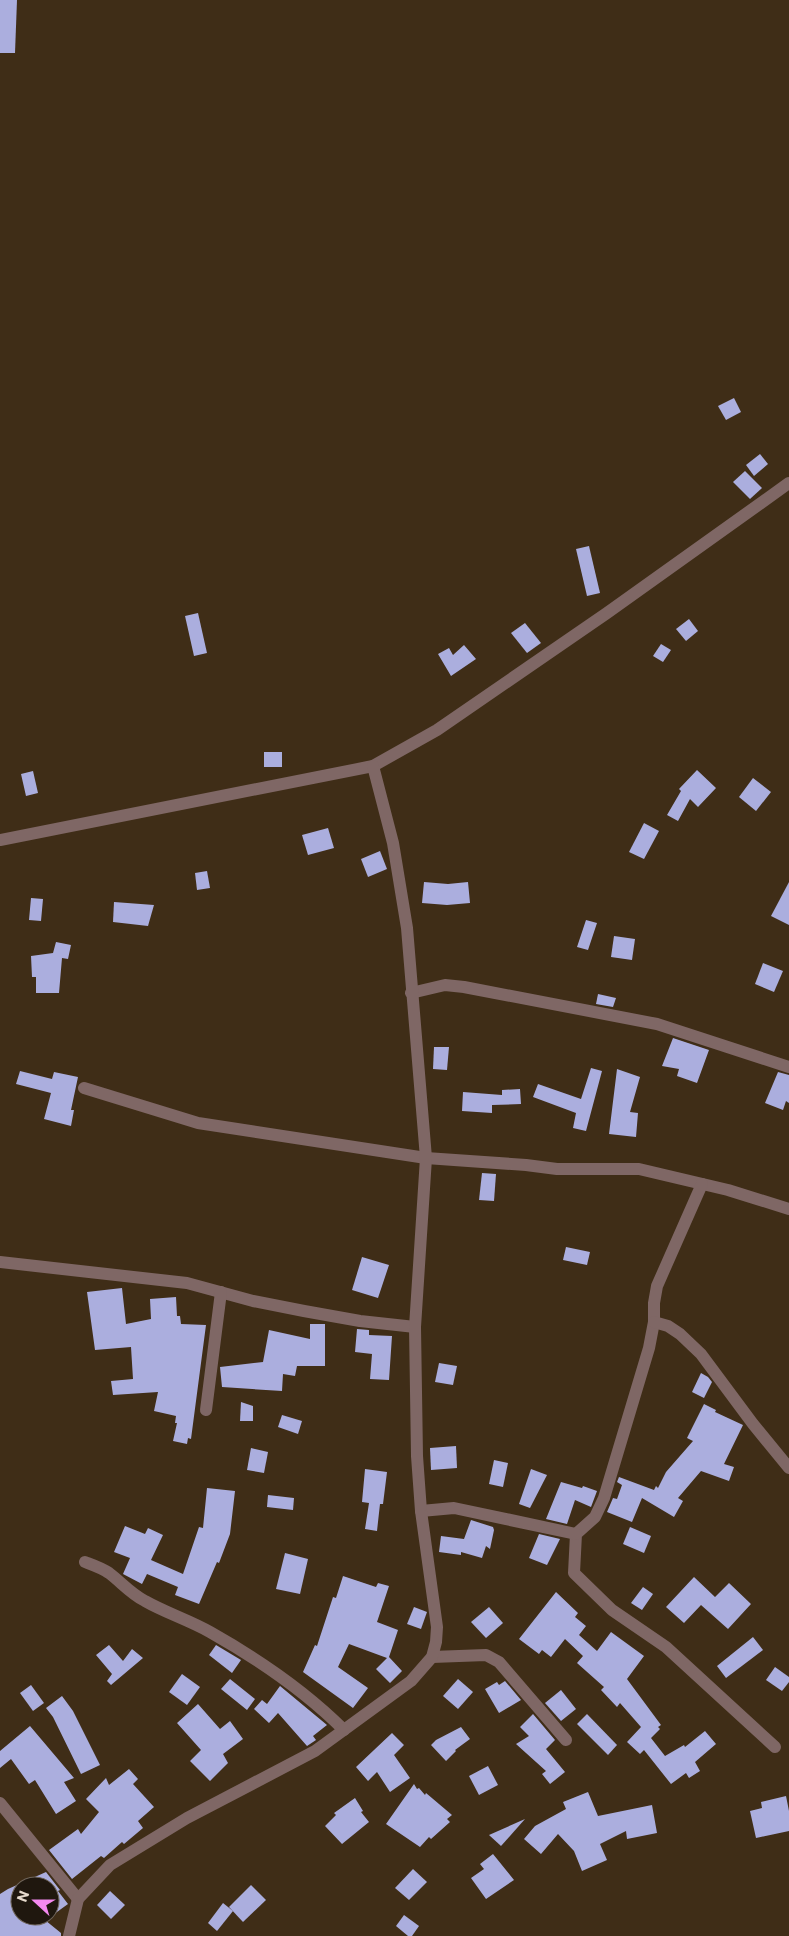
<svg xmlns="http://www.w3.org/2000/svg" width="789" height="1936" viewBox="0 0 789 1936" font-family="Commissioner,sans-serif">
  <rect width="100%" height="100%" fill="#3f2d17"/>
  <g fill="#abaede">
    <polygon points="0,0 17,0 15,53 0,53"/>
    <polygon points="734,398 741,412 726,420 718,406"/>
    <polygon points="760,454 768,464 754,476 746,465"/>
    <polygon points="745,471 762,488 750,499 733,482"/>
    <polygon points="589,546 600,593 587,596 576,549"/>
    <polygon points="198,613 207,653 194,656 185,616"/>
    <polygon points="689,619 698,631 686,641 676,629"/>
    <polygon points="525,623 541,643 527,653 511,633"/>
    <polygon points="661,644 671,650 663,662 653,656"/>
    <polygon points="464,645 476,659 451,676 438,654 449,648 453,655"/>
    <rect x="264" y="752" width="18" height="15"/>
    <polygon points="697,770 716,788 698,807 690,799 678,821 667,815 681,791 679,789"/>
    <polygon points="33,771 38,793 26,796 21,774"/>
    <polygon points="753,778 771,792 756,811 739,797"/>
    <polygon points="644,823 659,831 644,859 629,852"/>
    <polygon points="328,828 334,848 308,855 302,835"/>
    <polygon points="380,851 387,869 368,877 361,859"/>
    <polygon points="207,871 210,888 197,890 195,873"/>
    <polygon points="424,882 448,884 468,882 470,903 447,905 422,903"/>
    <polygon points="789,882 789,925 771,916"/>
    <polygon points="31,898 43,899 41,921 29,920"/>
    <polygon points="114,902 154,905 148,926 113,922"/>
    <polygon points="586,920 597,923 588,950 577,947"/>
    <polygon points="614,936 635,939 632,960 611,957"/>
    <polygon points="56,942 71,945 68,959 62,958 59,993 36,993 36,977 32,977 31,956 53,953"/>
    <polygon points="763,963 783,971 774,992 755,984"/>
    <polygon points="598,994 616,998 613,1007 596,1004"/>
    <polygon points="673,1038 709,1050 697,1083 677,1076 679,1069 662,1066"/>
    <polygon points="434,1047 449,1047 447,1070 433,1069"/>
    <polygon points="591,1068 602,1071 586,1131 573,1128 576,1113 533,1097 538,1084 581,1099"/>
    <polygon points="617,1069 640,1077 630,1112 638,1113 636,1137 609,1134"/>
    <polygon points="20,1071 52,1079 54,1072 78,1077 71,1110 74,1110 71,1126 44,1119 51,1093 16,1084"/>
    <polygon points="778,1072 789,1075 789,1103 786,1101 783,1110 765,1103"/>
    <polygon points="520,1089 521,1104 492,1105 492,1113 462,1111 463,1092 502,1095 502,1090"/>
    <polygon points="482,1173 496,1174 494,1201 479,1200"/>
    <polygon points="566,1247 590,1252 587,1265 563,1260"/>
    <polygon points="362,1257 389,1265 378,1298 352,1290"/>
    <polygon points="122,1288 126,1324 151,1319 150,1299 176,1297 177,1316 180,1316 181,1324 206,1325 191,1439 188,1438 187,1444 173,1441 177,1423 175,1423 176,1416 154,1411 158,1392 113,1395 111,1381 133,1379 131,1347 95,1350 87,1292"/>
    <polygon points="310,1324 325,1324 325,1366 297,1366 295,1376 283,1374 282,1391 222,1387 220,1367 263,1362 269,1330 310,1339"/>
    <polygon points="357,1329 369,1330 369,1335 392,1336 389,1380 370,1379 372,1354 355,1352"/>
    <polygon points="439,1363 457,1366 453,1385 435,1382"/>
    <polygon points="701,1373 708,1377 712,1382 704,1398 692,1392"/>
    <polygon points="241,1402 253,1406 253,1421 240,1421"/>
    <polygon points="704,1404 716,1410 715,1412 743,1425 724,1464 734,1467 729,1481 701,1471 678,1498 683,1501 674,1517 642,1498 632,1522 607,1512 613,1498 617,1499 622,1485 617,1482 619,1477 654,1490 656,1486 658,1488 666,1472 693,1441 687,1438"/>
    <polygon points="282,1415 302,1421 298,1434 278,1427"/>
    <polygon points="456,1446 457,1468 431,1470 430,1448"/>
    <polygon points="251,1448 268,1452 264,1473 247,1470"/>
    <polygon points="494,1460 508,1463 503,1487 489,1484"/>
    <polygon points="365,1469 387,1472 383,1504 380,1504 377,1531 365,1529 369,1503 362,1502"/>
    <polygon points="531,1469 547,1475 530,1508 519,1504"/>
    <polygon points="561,1482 582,1488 583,1486 597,1491 591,1507 575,1500 567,1524 546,1519"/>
    <polygon points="207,1488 235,1491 230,1534 219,1563 217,1562 199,1604 175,1595 178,1587 147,1574 142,1584 123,1574 130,1558 114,1552 125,1526 145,1534 148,1528 163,1535 151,1560 183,1574 199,1527 203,1528"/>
    <polygon points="268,1495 294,1498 293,1510 267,1507"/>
    <polygon points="471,1520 493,1527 494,1530 490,1549 486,1546 482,1558 461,1552 461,1555 439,1552 441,1536 464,1539"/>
    <polygon points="630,1527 651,1536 644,1553 623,1544"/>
    <polygon points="539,1534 560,1539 547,1565 529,1558"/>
    <polygon points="285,1553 308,1559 300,1594 276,1589"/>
    <polygon points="343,1576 376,1587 378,1583 389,1586 377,1622 398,1630 389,1657 402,1671 390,1683 376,1669 387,1658 349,1644 338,1667 368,1688 353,1708 303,1672 315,1645 317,1646 333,1597 336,1598"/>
    <polygon points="694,1577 715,1597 729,1583 751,1604 728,1629 701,1605 684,1623 666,1607"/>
    <polygon points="643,1587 653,1594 642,1610 631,1603"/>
    <polygon points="556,1592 578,1613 575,1617 586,1626 579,1635 597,1651 611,1632 644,1656 627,1679 661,1725 658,1727 660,1729 651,1738 665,1756 684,1745 685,1747 705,1731 716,1744 695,1762 700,1771 689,1778 686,1773 671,1784 644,1750 640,1754 627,1742 641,1727 620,1703 617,1707 601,1690 604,1687 577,1663 583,1656 565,1639 551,1657 542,1650 539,1654 519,1639"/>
    <polygon points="414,1607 427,1612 421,1629 407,1624"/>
    <polygon points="489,1607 503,1623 486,1638 471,1622"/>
    <polygon points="753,1637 763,1650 726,1678 717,1666"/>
    <polygon points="109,1645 123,1661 132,1649 143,1658 111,1685 107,1681 112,1674 96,1655"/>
    <polygon points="216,1645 241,1660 232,1673 209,1655"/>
    <polygon points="775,1667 789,1677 789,1682 782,1691 766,1680"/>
    <polygon points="182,1674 200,1687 187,1705 169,1692"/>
    <polygon points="230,1679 255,1699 247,1710 221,1689"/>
    <polygon points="458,1679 473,1692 458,1709 443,1696"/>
    <polygon points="505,1681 521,1700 499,1713 485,1689 497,1682 499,1685"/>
    <polygon points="31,1685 44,1703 33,1711 20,1693"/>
    <polygon points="280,1686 327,1725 313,1736 316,1740 307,1746 278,1713 269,1723 254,1709 262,1700 267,1704"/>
    <polygon points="561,1690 576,1709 561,1721 545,1703"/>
    <polygon points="62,1696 73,1711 100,1765 81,1774 53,1717 46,1708"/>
    <polygon points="198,1704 220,1729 230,1721 243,1739 223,1754 228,1763 210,1781 190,1761 201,1750 177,1723"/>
    <polygon points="533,1714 555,1740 546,1749 565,1772 550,1784 542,1774 546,1771 516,1744 529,1736 520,1727"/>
    <polygon points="587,1714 617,1745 608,1755 577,1724"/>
    <polygon points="30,1726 74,1778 64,1782 76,1801 56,1814 35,1780 29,1784 11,1759 0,1768 0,1751"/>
    <polygon points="461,1727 470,1739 455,1750 456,1751 446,1761 431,1745 436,1740"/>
    <polygon points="392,1733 404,1745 394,1755 410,1778 390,1792 377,1772 368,1781 356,1767"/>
    <polygon points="488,1766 498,1785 479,1795 469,1776"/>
    <polygon points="129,1769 138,1779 133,1784 154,1807 138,1821 143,1828 124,1844 122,1842 104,1858 101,1856 72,1879 49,1850 78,1829 81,1834 99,1812 86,1799 106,1778 109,1785"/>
    <polygon points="414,1784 417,1789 419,1788 425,1795 426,1793 452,1815 447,1819 450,1822 431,1839 429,1837 420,1847 386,1824"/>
    <polygon points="588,1792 598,1816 652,1805 657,1833 627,1839 626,1831 600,1844 607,1860 582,1871 574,1851 558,1834 541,1854 524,1839 535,1826 566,1809 563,1802"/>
    <polygon points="786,1796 789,1811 789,1831 756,1838 750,1811 762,1808 761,1802"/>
    <polygon points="355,1798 363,1811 361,1812 369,1822 342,1844 325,1826 336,1815 334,1813"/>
    <polygon points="525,1819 501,1846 489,1835"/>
    <polygon points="493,1854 514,1880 486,1899 471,1878 484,1869 480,1864"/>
    <polygon points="413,1869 427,1882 409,1900 395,1888"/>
    <polygon points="46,1872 60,1890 58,1891 68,1904 50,1917 50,1886 20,1886 20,1916 40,1916 61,1933 61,1936 0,1936 0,1894 8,1889"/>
    <polygon points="251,1885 266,1900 243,1922 229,1907"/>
    <polygon points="110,1891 125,1905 111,1919 97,1905"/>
    <polygon points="223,1903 233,1911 217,1931 208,1923"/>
    <polygon points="404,1915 419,1926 412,1936 408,1936 396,1926"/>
  </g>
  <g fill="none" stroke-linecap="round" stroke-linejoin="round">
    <g stroke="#7f6765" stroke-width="12">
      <polyline points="0,840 373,766 437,730 607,613 789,483"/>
      <polyline points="411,993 445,985 464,987 657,1024 789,1067"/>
      <polyline points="84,1088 198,1123 426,1158 526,1165 557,1169 639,1169 728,1190 789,1209"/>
      <polyline points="702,1184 657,1286 654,1303 654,1322 649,1348 604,1498 595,1517 576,1534 574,1573 612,1610 666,1647 775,1747"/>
      <polyline points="0,1262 187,1283 253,1301 304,1311 360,1321 415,1327"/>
      <polyline points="654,1322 668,1326 680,1334 701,1354 753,1424 789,1468"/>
      <polyline points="206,1410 221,1292"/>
      <polyline points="421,1511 454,1508 576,1534"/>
      <path d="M85,1562C93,1565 102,1568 109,1573C121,1582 131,1594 145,1601C166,1613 189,1620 210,1632C258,1659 305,1691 344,1730"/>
      <polyline points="432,1657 486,1655 499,1662 566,1740"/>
      <polyline points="0,1803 78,1899"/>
      <polyline points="69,1936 78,1899 110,1865 187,1818 315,1751 411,1681 432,1657 436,1642 437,1627 421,1511 417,1456 415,1327 426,1158 407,928 393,843 373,766"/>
    </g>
  </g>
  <g transform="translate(35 1901) rotate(291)"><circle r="24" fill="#1f170e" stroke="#6f655a"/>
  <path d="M0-4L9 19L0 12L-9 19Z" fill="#f489f0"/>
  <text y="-8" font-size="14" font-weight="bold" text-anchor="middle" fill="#e6dacd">N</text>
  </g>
</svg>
